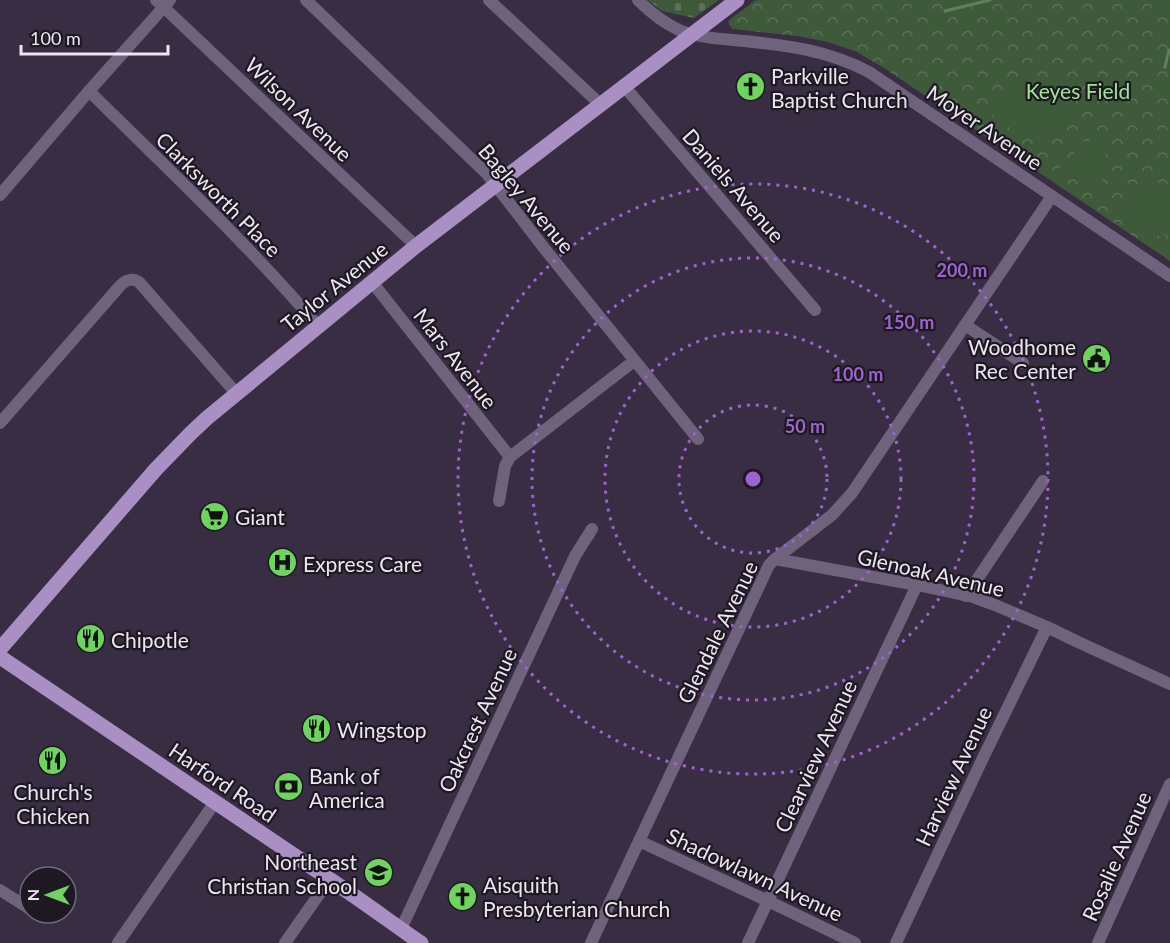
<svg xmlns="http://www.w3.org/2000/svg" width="1170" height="943" viewBox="0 0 1170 943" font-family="Lato,sans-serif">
  <defs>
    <pattern id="cemetery-stones" width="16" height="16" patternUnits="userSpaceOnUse" patternTransform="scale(1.5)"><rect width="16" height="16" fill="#3e5a3a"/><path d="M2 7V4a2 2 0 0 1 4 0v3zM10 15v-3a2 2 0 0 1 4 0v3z" fill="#5a7257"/></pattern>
    <pattern id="park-crowns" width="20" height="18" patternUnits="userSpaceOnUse" patternTransform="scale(1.5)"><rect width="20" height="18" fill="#3e5a3a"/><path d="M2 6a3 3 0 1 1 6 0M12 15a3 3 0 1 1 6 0" fill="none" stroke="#5a7257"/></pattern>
  </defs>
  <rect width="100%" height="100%" fill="#382d42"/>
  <polygon fill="url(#cemetery-stones)" points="648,0 719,0 694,18 662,11"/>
  <path fill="url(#park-crowns)" d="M756,0H1170V261L887,70L857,52L828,42L797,36L733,29C729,26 728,24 729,20Z"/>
  <g fill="#3e5a3a">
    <polygon points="1034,76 1051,78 1067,87 1074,100 1048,140 1045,150 1037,150 1035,142 993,118 996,105 1016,82"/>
    <path d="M1091,140C1106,147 1109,160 1108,175L1098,184L1090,187L1069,172L1062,173L1060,165L1067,164L1081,142Z"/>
    <polygon points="1149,180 1167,185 1170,188 1170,230 1163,236 1159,236 1131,218 1123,219 1121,211 1128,209"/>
  </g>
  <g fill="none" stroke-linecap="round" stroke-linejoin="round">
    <g stroke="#617f5e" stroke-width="3">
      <polyline points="945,11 990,0"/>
      <polyline points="1165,67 1169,50 1170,50"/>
    </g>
    <g stroke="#6f627c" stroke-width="12">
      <polyline points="156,0 416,246"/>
      <polyline points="306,0 487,174 544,248 698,439"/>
      <polyline points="489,0 600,104"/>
      <path d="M638,0C650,12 664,23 679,30C699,38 722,39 744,41C790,46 827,50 869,72L1170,276"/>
      <polyline points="624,86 815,310"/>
      <path d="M89,91C167,168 247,243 318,326"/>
      <polyline points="0,195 89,91 170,0"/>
      <polyline points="372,282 510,457"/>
      <polyline points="965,325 1023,363"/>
      <path d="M0,423L119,287C124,281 131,277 139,282L236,393"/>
      <polyline points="499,501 505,466 510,457 634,361"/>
      <polyline points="775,559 917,585 973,597 995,605 1047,627 1078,642 1170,684"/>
      <polyline points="966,596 1043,481"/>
      <polyline points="639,841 768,901 855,943"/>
      <polyline points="0,890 30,909"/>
      <polyline points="401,929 575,556 592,529"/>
      <polyline points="118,943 215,802"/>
      <polyline points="285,943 329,880"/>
      <polyline points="591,943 769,565 775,559 832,515 852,493 1052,196"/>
      <polyline points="748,943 917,585"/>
      <polyline points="896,943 982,760 1047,627"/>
      <polyline points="1098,943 1170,784"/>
    </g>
    <g stroke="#aa8fc4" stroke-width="15">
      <polyline points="0,649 156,469 191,433 207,418 416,246 737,0"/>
      <path d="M0,657C116,734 231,813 347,891C372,908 396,926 421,943"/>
    </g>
  </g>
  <g fill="none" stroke="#9d64cf" stroke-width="3" stroke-dasharray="3 6">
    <circle cx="753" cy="479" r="74"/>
    <circle cx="753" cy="479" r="148"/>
    <circle cx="753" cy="479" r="221"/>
    <circle cx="753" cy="479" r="295"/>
  </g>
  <defs>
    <symbol id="church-disc" viewBox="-11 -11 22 22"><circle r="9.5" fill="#6fd360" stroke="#1d1821"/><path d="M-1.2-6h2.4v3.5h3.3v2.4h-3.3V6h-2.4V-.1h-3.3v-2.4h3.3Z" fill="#111"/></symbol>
    <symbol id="civic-disc" viewBox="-11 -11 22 22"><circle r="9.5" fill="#6fd360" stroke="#1d1821"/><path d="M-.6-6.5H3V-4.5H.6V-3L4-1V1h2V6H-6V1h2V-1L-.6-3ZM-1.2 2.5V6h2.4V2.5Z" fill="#111"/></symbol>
    <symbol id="supermarket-disc" viewBox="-11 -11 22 22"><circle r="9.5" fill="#6fd360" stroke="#1d1821"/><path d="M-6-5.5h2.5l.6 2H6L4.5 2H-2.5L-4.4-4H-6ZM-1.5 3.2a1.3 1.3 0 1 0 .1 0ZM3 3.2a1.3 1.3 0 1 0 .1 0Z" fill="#111"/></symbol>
    <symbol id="hospital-disc" viewBox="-11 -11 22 22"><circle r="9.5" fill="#6fd360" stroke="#1d1821"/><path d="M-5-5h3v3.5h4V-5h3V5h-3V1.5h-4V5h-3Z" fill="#111"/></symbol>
    <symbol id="restaurant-disc" viewBox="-11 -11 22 22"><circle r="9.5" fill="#6fd360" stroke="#1d1821"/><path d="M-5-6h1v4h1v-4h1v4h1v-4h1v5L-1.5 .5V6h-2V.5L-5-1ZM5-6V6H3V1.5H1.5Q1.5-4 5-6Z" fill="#111"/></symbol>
    <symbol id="bank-disc" viewBox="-11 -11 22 22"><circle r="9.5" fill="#6fd360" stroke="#1d1821"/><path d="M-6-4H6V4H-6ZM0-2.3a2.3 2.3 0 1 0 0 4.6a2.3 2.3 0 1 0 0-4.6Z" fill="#111"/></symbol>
    <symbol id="school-disc" viewBox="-11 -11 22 22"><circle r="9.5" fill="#6fd360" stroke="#1d1821"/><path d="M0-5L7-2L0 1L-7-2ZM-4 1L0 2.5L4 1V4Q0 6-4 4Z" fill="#111"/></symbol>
  </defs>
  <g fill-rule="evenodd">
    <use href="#church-disc" x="734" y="70" width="33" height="33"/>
    <use href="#civic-disc" x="1080" y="342" width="33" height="33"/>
    <use href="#supermarket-disc" x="198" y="500" width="33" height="33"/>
    <use href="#hospital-disc" x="266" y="546" width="33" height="33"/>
    <use href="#restaurant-disc" x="74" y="622" width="33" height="33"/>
    <use href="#restaurant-disc" x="300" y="712" width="33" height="33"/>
    <use href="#restaurant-disc" x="36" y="744" width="33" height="33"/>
    <use href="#bank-disc" x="272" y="770" width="33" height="33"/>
    <use href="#school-disc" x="362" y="856" width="33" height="33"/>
    <use href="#church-disc" x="446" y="880" width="33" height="33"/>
  </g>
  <g text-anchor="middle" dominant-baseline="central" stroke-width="4.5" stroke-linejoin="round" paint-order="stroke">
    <g font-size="21" fill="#ece6f3" stroke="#1d1821" text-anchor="start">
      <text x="771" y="75">Parkville<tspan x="771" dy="24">Baptist Church</tspan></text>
      <text x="1076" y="346" text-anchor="end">Woodhome<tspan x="1076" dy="24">Rec Center</tspan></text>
      <text x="235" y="516">Giant</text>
      <text x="303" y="563">Express Care</text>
      <text x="111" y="639">Chipotle</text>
      <text x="337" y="729">Wingstop</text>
      <text x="309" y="775">Bank of<tspan x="309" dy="24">America</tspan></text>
      <text x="53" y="791" text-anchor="middle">Church's<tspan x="53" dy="24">Chicken</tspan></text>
      <text x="357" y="861" text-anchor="end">Northeast<tspan x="357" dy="24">Christian School</tspan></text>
      <text x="483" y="884">Aisquith<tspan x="483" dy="24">Presbyterian Church</tspan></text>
    </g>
    <g font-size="21" fill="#a0e496" stroke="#1d1821">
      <text x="1078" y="90">Keyes Field</text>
    </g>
    <g font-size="21" fill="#ece6f3" stroke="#1d1821">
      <text transform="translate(299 109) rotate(44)">Wilson Avenue</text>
      <text transform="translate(985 127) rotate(34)">Moyer Avenue</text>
      <text transform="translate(734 185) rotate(49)">Daniels Avenue</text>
      <text transform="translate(219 194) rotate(45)">Clarksworth Place</text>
      <text transform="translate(527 198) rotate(50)">Bagley Avenue</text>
      <text transform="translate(334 286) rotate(-39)">Taylor Avenue</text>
      <text transform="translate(456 358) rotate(52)">Mars Avenue</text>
      <text transform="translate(931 572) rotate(13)">Glenoak Avenue</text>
      <text transform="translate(717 632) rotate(-64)">Glendale Avenue</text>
      <text transform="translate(477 720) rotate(-65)">Oakcrest Avenue</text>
      <text transform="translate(815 756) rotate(-65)">Clearview Avenue</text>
      <text transform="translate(953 776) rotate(-65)">Harview Avenue</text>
      <text transform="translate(223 782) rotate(34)">Harford Road</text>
      <text transform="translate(1116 856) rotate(-66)">Rosalie Avenue</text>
      <text transform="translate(755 874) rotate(25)">Shadowlawn Avenue</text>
    </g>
  </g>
  <circle cx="753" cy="479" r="9" fill="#9d64cf" stroke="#1d1821" stroke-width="3"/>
  <g font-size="18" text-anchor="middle" font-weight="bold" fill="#9d64cf" stroke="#1d1821" stroke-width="4.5" stroke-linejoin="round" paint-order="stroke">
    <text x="962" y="277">200 m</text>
    <text x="909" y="329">150 m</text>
    <text x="858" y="381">100 m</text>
    <text x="805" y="433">50 m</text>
  </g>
  <g transform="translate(48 895) rotate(270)"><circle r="28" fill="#1d1821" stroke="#706a75" stroke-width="1.5"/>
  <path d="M0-4.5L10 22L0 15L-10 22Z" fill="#6fd360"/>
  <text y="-9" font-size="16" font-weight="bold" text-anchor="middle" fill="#ece6f3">N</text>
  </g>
  <path d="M21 45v9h147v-9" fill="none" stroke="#ece6f3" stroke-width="3"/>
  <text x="30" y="45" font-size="18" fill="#ece6f3" stroke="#1d1821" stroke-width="4.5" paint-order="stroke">100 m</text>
</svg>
